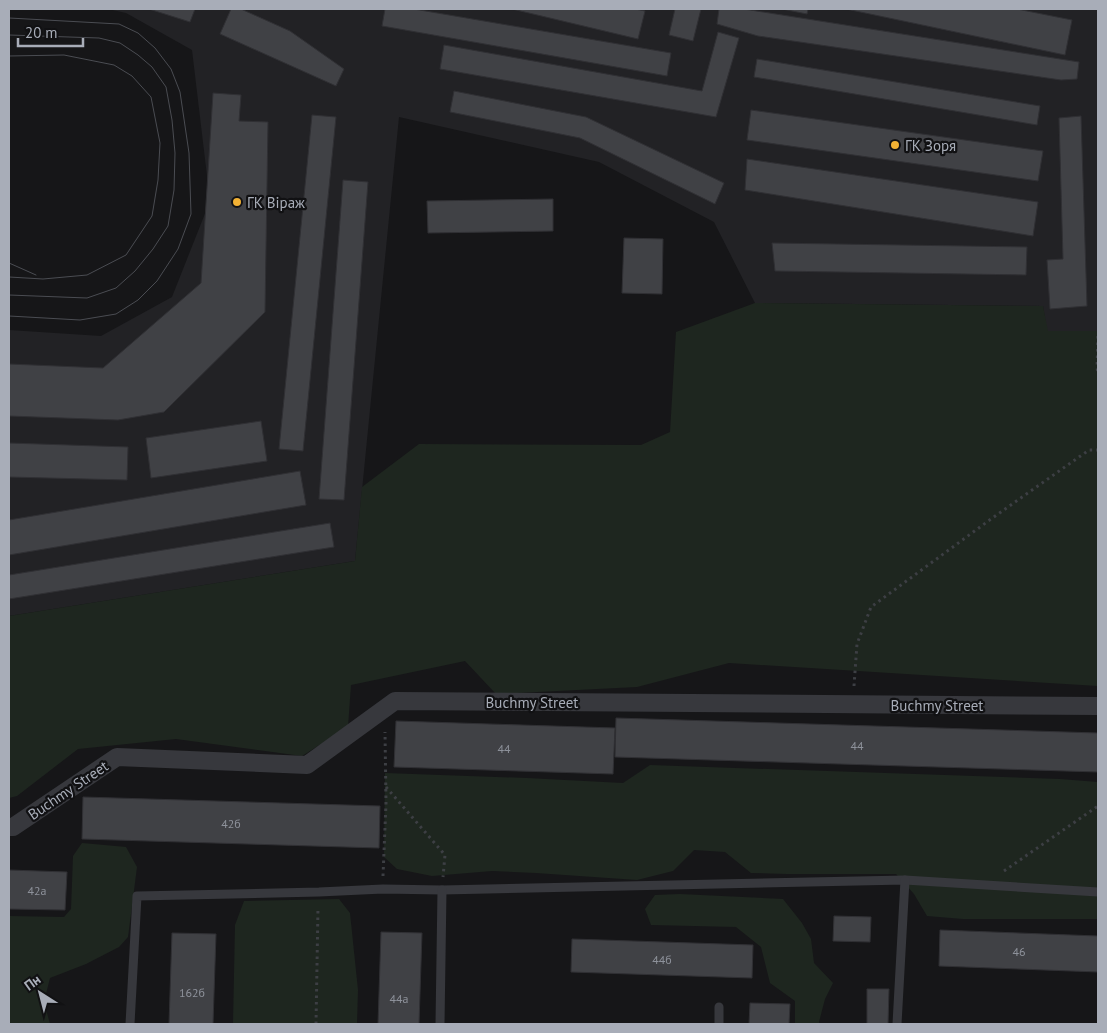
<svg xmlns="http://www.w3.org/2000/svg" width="1107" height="1033" viewBox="0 0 1107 1033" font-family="'PT Sans',sans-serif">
  <rect width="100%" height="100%" fill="#161618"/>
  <polygon fill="#222225" points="108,9 1098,9 1098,331 1047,331 1043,306 755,303 714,222 599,162 399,117 355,561 9,616 9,330 101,336 172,297 210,201 192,50 126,13"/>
  <g fill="#1e261f">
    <polygon points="755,303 1043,306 1048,331 1098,331 1098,686 729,663 637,687 496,694 465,661 351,685 348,727 302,756 176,739 78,749 17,796 9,798 9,616 355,561 362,487 419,444 641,445 670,432 676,332"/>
    <polygon points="650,765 1060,779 1098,782 1098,919 963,919 927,916 914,894 896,874 787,874 751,873 725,852 694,850 673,871 637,880 536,873 492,871 432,876 397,869 384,857 385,773 527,778 623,783"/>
    <polygon points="82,843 126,847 137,867 128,937 119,947 86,964 50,978 44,1002 50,1024 9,1024 9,916 64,917 71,909 73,856"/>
    <polygon points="680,894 783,899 802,923 811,939 814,963 833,983 825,999 819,1022 820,1024 795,1024 795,1001 770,983 761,947 736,927 651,925 645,909 655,895"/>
    <polygon points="339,899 350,913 358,990 357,1024 233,1024 235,925 244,901"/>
  </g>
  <g fill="#404145" stroke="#303034">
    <polygon points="149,9 195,9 190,22"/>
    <polygon points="231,9 241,9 290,31 344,69 336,86 220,34"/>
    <polygon points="385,9 414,9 671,53 667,76 382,26"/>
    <polygon points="512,9 635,9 645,11 638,39"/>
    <polygon points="675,9 701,9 693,41 669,35"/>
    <polygon points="719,9 744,9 1079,62 1077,79 1061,80 758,36 717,24"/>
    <polygon points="782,9 808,9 807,14"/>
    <polygon points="846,9 1017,9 1072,20 1065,55"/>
    <polygon points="718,32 739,38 716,117 440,69 444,45 702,91"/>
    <polygon points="757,59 1040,106 1037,125 754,77"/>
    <polygon points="454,91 586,117 724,183 715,204 580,138 450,112"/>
    <polygon points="213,93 241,95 239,121 268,122 265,312 164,412 118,420 9,416 9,364 103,368 201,283"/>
    <polygon points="751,110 1043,151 1038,181 747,140"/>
    <polygon points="312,115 336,117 303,451 279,449"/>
    <polygon points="1081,116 1087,306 1050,309 1047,260 1063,259 1059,118"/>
    <polygon points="747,159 1038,202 1033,236 745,190"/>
    <polygon points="343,180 368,182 344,500 319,499"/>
    <polygon points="553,199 553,231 428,233 427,201"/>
    <polygon points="624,238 663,239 662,294 622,293"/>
    <polygon points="772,243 1027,247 1026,275 775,271"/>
    <polygon points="261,421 267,461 151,478 146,438"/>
    <polygon points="9,443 128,447 127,480 9,477"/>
    <polygon points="300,471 306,505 9,555 9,520"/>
    <polygon points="330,523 334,547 9,599 9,575"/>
    <polygon points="616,718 1098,733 1098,772 615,757"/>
    <polygon points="396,721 615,728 613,774 394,767"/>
    <polygon points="83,797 380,806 379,848 82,839"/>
    <polygon points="9,870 67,872 65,910 9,909"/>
    <polygon points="834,916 871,917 870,942 833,941"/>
    <polygon points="940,930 1098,936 1098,972 939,966"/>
    <polygon points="381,932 422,933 419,1024 378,1024"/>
    <polygon points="172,933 216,934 213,1024 169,1024"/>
    <polygon points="572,939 753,945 752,978 571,972"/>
    <polygon points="867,989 889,989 888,1024 867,1024"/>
    <polygon points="750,1003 790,1004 789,1024 749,1024"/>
  </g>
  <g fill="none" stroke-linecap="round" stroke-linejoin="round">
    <g stroke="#3d3f44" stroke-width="3" stroke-dasharray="2.5 4" stroke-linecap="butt">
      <polyline points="1098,336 1097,368 1098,372"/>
      <polyline points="854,686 857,644 871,607 991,519 1089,450 1098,450"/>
      <polyline points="386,787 445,855 443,877"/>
      <polyline points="1004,871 1098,806"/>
      <polyline points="383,876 386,803 385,732"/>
      <polyline points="316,1024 318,907"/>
    </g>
    <g stroke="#37383d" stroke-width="9">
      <polyline points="130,1024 137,896 319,892 383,889 442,890 905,880 1098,892"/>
      <polyline points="440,1024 442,890"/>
      <polyline points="719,1024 719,1007"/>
      <polyline points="897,1024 905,880"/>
    </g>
    <polyline stroke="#37383d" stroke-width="18" points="9,827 13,827 117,757 307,765 395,701 1098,706"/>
    <g stroke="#4a4c52" stroke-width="1">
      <polyline points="9,18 119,24 138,33 155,48 171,69 180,92 189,153 191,214 178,249 157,281 138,300 116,314 80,320 9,316"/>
      <polyline points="9,35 99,38 120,43 138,55 152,67 166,87 172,120 175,153 174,190 168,226 153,249 135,271 116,288 87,298 9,295"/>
      <polyline points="9,56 64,55 114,65 132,76 151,97 160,143 158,180 152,216 126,255 87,275 43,279 9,277"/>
      <polyline points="9,263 36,275"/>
    </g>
  </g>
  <g fill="#f2b134" stroke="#111113" stroke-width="2">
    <circle cx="895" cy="145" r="5"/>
    <circle cx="237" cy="202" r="5"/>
  </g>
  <g text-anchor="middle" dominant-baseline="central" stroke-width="4.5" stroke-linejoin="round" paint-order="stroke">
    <g font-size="12" fill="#8e929b">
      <text x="857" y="745">44</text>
      <text x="504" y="748">44</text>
      <text x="231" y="823">42б</text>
      <text x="37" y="890">42а</text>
      <text x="1019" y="951">46</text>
      <text x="662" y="959">44б</text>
      <text x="192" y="992">162б</text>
      <text x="399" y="998">44а</text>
    </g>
    <g font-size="15" fill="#a8adb8" stroke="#111113" text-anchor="start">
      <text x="905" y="145">ГК Зоря</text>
      <text x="247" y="202">ГК Віраж</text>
    </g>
    <g font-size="15" fill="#a8adb8" stroke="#111113">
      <text x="532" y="702">Buchmy Street</text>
      <text x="937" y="705">Buchmy Street</text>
      <text transform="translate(68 790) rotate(-34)">Buchmy Street</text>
    </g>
  </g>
  <rect width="1107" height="1033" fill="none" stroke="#a8adb8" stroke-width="20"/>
  <g transform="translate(40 993) rotate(324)" stroke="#111113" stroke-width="4" paint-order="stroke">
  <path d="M0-4L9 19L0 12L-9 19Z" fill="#a8adb8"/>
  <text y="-8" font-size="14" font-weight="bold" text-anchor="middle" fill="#a8adb8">Пн</text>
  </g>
  <path d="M18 38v8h65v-8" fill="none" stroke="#a8adb8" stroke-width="2.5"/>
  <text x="25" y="38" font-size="15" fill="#a8adb8" stroke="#111113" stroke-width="4" paint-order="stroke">20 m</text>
</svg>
